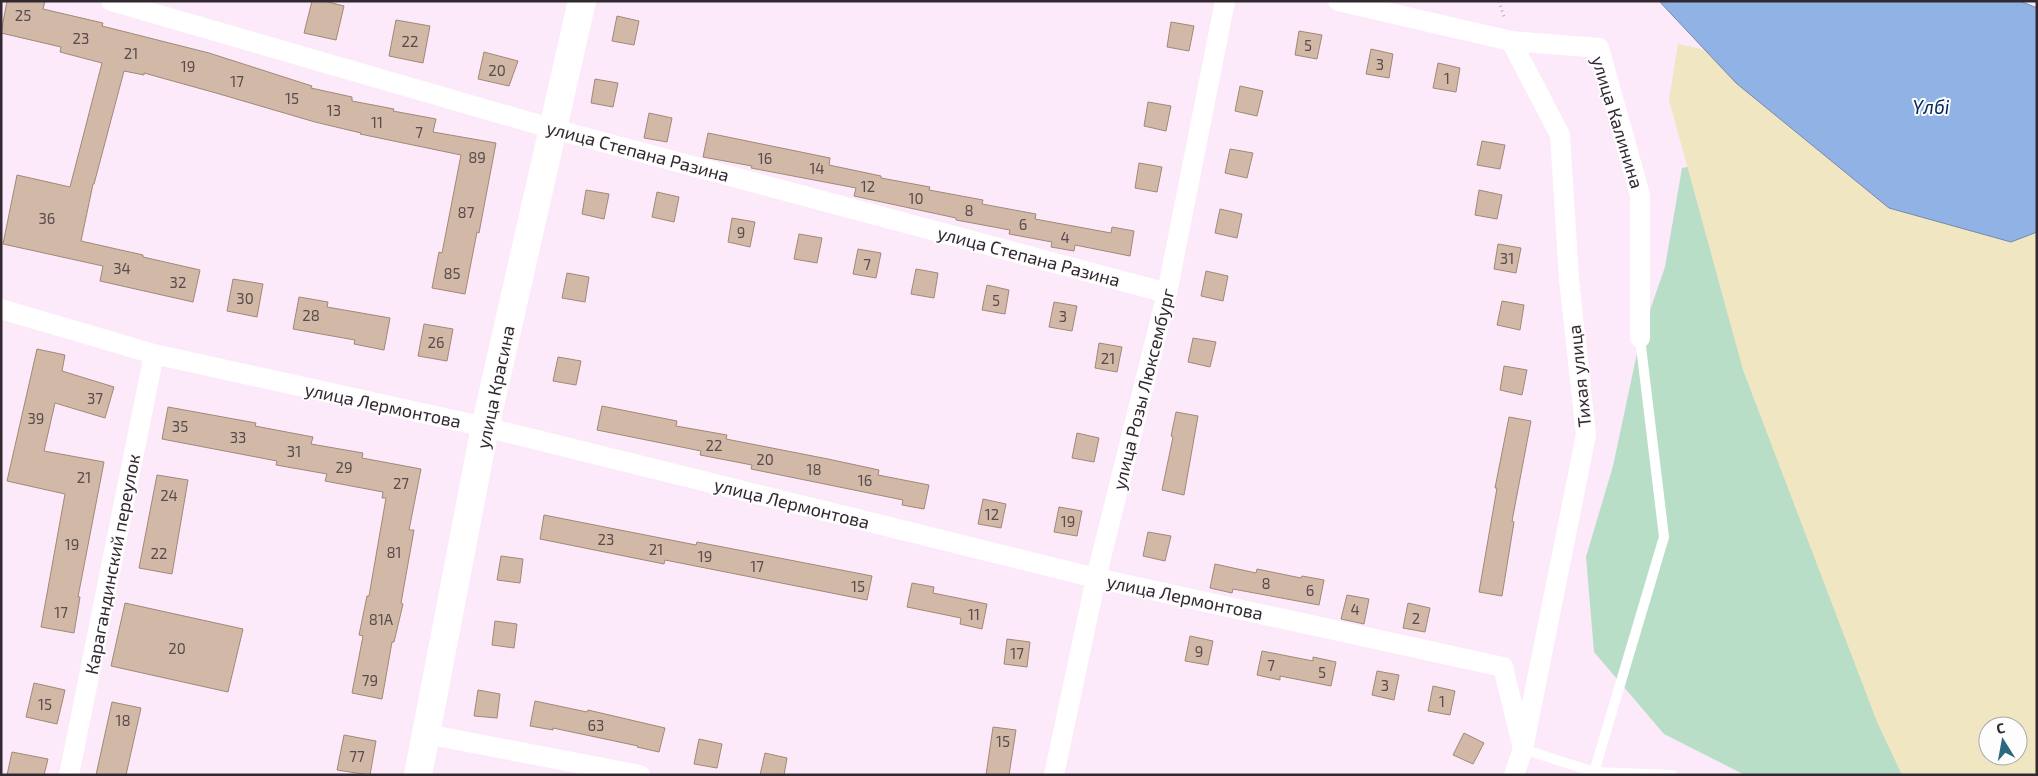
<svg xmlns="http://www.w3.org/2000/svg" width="2038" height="776" viewBox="0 0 2038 776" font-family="'Exo 2',sans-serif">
  <rect width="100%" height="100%" fill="#fce9fa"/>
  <path fill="#b8dec7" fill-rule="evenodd" d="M1770,152L1873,317L2037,775H1745L1664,734L1594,652L1586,557L1613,466L1640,339L1665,267L1682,168ZM1988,726H2018V756H1988Z"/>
  <path fill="#f0e6c1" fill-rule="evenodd" d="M1678,44L1711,51L2037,185V775H1902L1877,722L1743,370L1669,100ZM1988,726H2018V756H1988Z"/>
  <polygon fill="#91b2e4" stroke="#7489ae" points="1659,1 2020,1 2037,8 2037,232 2011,242 1889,208 1736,83"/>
  <g fill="#d2b8a6" stroke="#a18977">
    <polygon points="7,1 45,1 43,9 103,23 102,26 209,53 312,86 311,88 352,97 352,101 394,109 393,111 436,119 433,132 496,143 479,233 477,232 465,294 432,288 439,252 442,253 461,155 360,134 361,133 315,122 216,93 144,73 144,75 124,71 94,184 93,184 81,241 143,255 143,257 200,270 193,302 100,281 103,266 3,244 17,175 70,187 102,63 60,52 61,47 1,33"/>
    <polygon points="312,1 324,1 344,6 336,40 304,33"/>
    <polygon points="617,16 639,21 634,45 612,41"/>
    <polygon points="396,20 430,26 423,63 389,56"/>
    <polygon points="1171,22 1194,26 1189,51 1167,47"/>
    <polygon points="1299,31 1322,35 1317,59 1295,55"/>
    <polygon points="1371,49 1393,54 1389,78 1366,74"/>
    <polygon points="484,52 518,61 509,86 478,79"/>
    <polygon points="1438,63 1460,68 1456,92 1433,88"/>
    <polygon points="595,79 618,83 613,107 591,103"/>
    <polygon points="1240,86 1263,91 1257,116 1235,111"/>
    <polygon points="1148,102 1171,106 1166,131 1144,126"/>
    <polygon points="649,113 672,118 667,142 644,138"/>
    <polygon points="708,133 830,158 829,165 881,176 881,178 930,187 929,190 983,200 982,204 1036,214 1035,219 1111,233 1112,227 1134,231 1130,256 1075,245 1074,251 1051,247 1052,242 1009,234 1010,230 956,220 956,218 854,196 856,188 751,168 752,166 703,157"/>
    <polygon points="1482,141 1505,145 1500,169 1477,165"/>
    <polygon points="1230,149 1253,153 1247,178 1225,173"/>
    <polygon points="1139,163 1162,167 1157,192 1135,188"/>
    <polygon points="586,190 609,194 604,219 582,214"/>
    <polygon points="1479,190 1502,195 1497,219 1475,215"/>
    <polygon points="657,192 679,197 674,222 652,217"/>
    <polygon points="1220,209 1242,214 1237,238 1215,233"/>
    <polygon points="732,218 755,222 750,247 728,242"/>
    <polygon points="799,234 822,238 817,263 794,259"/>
    <polygon points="1498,244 1521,248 1516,273 1494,269"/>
    <polygon points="858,249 881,253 876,278 853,274"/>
    <polygon points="916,269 938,273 934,298 911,294"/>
    <polygon points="1206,271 1228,276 1223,301 1201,296"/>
    <polygon points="567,273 589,277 585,302 562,298"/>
    <polygon points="233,279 263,284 257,317 227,311"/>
    <polygon points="987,285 1009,290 1005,314 982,310"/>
    <polygon points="299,297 328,302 327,307 390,318 384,350 354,344 355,340 293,329"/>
    <polygon points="1502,301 1524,305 1520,330 1497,325"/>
    <polygon points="1054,302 1077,306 1072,331 1049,327"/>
    <polygon points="424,324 453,329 447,361 418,356"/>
    <polygon points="1193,338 1216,342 1210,367 1188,362"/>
    <polygon points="1099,343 1122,347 1117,372 1095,368"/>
    <polygon points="37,349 65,355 62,371 114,387 105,418 55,403 44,451 104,462 78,597 80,597 74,633 41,627 65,494 7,481"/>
    <polygon points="558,357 581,361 576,385 553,381"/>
    <polygon points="1504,366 1527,370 1522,395 1500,390"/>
    <polygon points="602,406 677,421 676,426 727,435 726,439 828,459 879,470 878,475 929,485 924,509 902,505 903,500 751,469 752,465 700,455 701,451 597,430"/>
    <polygon points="168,407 256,423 255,426 313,437 311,444 363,453 362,458 421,469 409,530 414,530 401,603 403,604 394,642 392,642 382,699 352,693 363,636 359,635 367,596 369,596 386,498 382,498 383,492 325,481 327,474 276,465 277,461 162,439"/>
    <polygon points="1176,412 1198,416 1184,495 1162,490 1173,437 1171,436"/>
    <polygon points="1509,417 1531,421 1512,521 1514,522 1502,596 1479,592 1497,488 1495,488"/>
    <polygon points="1077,433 1099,438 1094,462 1072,458"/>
    <polygon points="157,475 188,480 172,574 139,568"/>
    <polygon points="983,499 1006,504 1001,528 978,524"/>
    <polygon points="1059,507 1082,511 1077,536 1054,532"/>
    <polygon points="544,515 696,545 697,542 872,576 867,600 665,560 664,564 540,539"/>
    <polygon points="1148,532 1171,536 1165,561 1143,556"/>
    <polygon points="501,556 523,559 520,583 497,580"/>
    <polygon points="1215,564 1256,573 1257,569 1301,578 1302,576 1324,580 1319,605 1233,589 1232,593 1210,588"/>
    <polygon points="912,583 934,587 933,593 987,604 982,629 960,624 961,618 907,607"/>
    <polygon points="1347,595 1369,599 1364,624 1341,619"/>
    <polygon points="125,603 243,629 228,692 111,666"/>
    <polygon points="1408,603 1430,608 1425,632 1403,628"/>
    <polygon points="495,621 517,624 514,648 492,645"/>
    <polygon points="1190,636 1213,641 1208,665 1185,661"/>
    <polygon points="1007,639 1030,642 1027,667 1004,664"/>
    <polygon points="1262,651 1313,661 1313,657 1336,662 1331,686 1280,676 1280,680 1257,675"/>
    <polygon points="1377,671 1399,675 1394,700 1372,695"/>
    <polygon points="34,683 65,690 57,724 26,717"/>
    <polygon points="1433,686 1455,691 1450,715 1428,711"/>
    <polygon points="478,690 500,694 497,718 474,716"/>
    <polygon points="535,701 587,712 588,710 665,728 659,752 637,747 638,746 553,728 553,730 530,726"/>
    <polygon points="112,702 141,708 126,775 96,775"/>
    <polygon points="993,727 1016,730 1009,775 986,775"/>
    <polygon points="1464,733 1484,743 1473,764 1453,755"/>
    <polygon points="344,735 376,741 370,775 337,770"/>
    <polygon points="699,739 722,744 717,768 694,764"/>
    <polygon points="12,752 48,759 44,775 7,775"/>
    <polygon points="765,753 787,758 784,775 760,775"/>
  </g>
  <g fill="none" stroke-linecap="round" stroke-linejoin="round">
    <polyline stroke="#bcacba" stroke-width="3" stroke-dasharray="1 4" stroke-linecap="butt" points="1499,1 1504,17"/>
    <g stroke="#fff" stroke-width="10">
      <polyline points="1640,338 1664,537 1594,772 1672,775"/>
      <polyline points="1523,749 1594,772 1593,775"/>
    </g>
    <g stroke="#fff" stroke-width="20">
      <polyline points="111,1 554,129 1167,293"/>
      <polyline points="1338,1 1511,41 1599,48 1640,195 1640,338"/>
      <polyline points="1511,41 1560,135 1569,279 1586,435 1523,749 1514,775"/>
      <polyline points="1,309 154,354 485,427 1096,578 1503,667 1523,749"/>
      <polyline points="426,734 640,775"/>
      <polyline points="69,775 154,354"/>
      <polyline points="1054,775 1096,578 1167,293 1225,1"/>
    </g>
    <polyline stroke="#fff" stroke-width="28" points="418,775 485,427 582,1"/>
  </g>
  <g text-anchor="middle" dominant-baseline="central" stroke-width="4" stroke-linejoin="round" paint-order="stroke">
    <g font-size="15" fill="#594c4e">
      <text x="23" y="15">25</text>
      <text x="81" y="38">23</text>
      <text x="410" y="41">22</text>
      <text x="1308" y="45">5</text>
      <text x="131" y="53">21</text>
      <text x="1380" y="64">3</text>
      <text x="188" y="66">19</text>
      <text x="497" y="70">20</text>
      <text x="1447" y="78">1</text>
      <text x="237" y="81">17</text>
      <text x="292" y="98">15</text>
      <text x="334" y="110">13</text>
      <text x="377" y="122">11</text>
      <text x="419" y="132">7</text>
      <text x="477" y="157">89</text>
      <text x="765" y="158">16</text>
      <text x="817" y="168">14</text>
      <text x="868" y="186">12</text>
      <text x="916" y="198">10</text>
      <text x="969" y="210">8</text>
      <text x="466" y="212">87</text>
      <text x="47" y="218">36</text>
      <text x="1023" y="224">6</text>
      <text x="741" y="232">9</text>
      <text x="1065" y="237">4</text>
      <text x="1507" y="258">31</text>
      <text x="867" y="264">7</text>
      <text x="122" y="268">34</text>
      <text x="452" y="273">85</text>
      <text x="178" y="282">32</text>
      <text x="245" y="298">30</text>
      <text x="996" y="300">5</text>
      <text x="311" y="315">28</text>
      <text x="1063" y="316">3</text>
      <text x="436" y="342">26</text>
      <text x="1108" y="358">21</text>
      <text x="95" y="398">37</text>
      <text x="36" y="418">39</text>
      <text x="180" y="426">35</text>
      <text x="238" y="437">33</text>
      <text x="714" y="445">22</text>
      <text x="294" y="451">31</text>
      <text x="765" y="459">20</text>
      <text x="344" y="467">29</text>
      <text x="814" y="469">18</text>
      <text x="84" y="477">21</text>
      <text x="865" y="480">16</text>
      <text x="401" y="483">27</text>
      <text x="169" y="495">24</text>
      <text x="992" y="514">12</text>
      <text x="1068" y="521">19</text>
      <text x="606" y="539">23</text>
      <text x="72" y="544">19</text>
      <text x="656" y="549">21</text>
      <text x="394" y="552">81</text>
      <text x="159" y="553">22</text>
      <text x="705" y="556">19</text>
      <text x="757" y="566">17</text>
      <text x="1266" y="583">8</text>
      <text x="858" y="586">15</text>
      <text x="1310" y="590">6</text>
      <text x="1355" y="609">4</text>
      <text x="61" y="612">17</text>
      <text x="974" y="614">11</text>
      <text x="1416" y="618">2</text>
      <text x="381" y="619">81А</text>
      <text x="177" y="648">20</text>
      <text x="1199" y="651">9</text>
      <text x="1017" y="653">17</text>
      <text x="1271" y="665">7</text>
      <text x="1322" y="672">5</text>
      <text x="370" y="680">79</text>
      <text x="1385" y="685">3</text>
      <text x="1442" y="701">1</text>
      <text x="45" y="704">15</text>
      <text x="123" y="720">18</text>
      <text x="596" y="725">63</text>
      <text x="1003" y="741">15</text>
      <text x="357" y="756">77</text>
    </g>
    <g font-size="18" fill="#312830" stroke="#fdfdfd">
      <text transform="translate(1618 122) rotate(73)">улица Калинина</text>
      <text transform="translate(638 151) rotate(15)">улица Степана Разина</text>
      <text transform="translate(1029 256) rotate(15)">улица Степана Разина</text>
      <text transform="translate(1579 376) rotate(-96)">Тихая улица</text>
      <text transform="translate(495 387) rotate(-78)">улица Красина</text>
      <text transform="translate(1143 389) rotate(-76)">улица Розы Люксембург</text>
      <text transform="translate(383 405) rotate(12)">улица Лермонтова</text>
      <text transform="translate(792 503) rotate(14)">улица Лермонтова</text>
      <text transform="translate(112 564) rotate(-79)">Карагандинский переулок</text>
      <text transform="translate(1185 597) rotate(12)">улица Лермонтова</text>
    </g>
    <g font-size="19" font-style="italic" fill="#00255e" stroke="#fdfdfd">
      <text x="1931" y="106">Үлбі</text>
    </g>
  </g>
  <rect width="2038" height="776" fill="none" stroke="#312830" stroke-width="5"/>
  <g transform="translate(2003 741) rotate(349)"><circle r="24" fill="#fdfdfd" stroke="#aba8ab"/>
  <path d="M0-4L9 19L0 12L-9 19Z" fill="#2d6780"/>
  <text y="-8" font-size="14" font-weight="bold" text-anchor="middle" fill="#312830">С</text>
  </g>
</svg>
